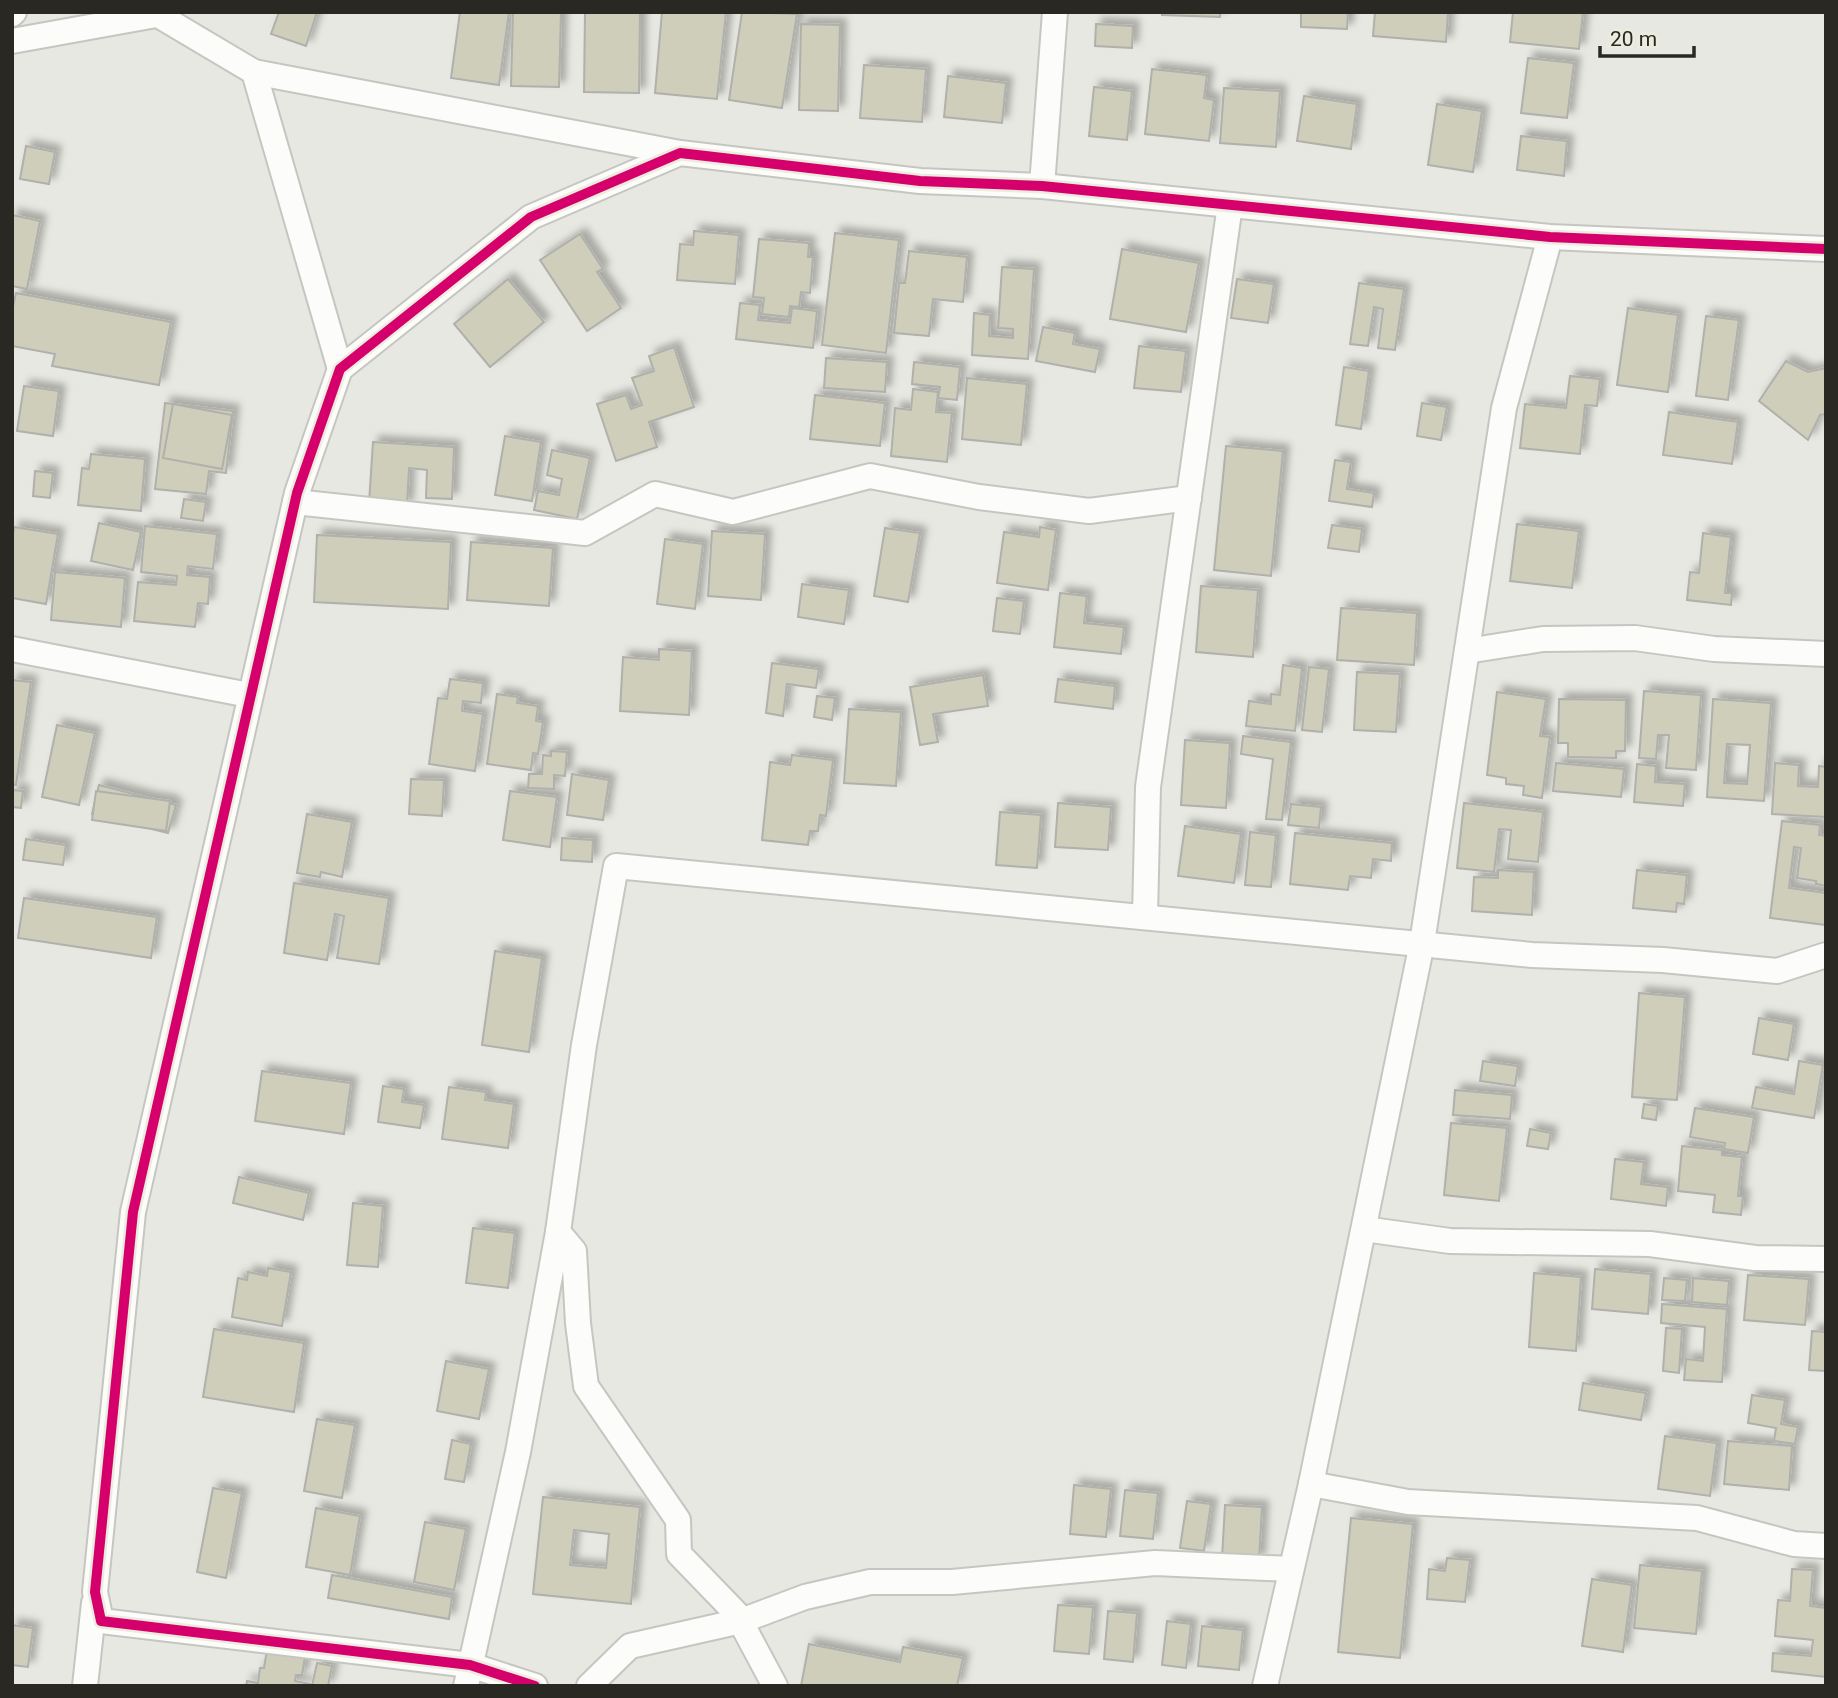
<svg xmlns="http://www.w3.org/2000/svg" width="1838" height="1698" viewBox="0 0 1838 1698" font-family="Roboto,sans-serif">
  <defs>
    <filter id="shadow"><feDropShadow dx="6" dy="-6" stdDeviation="3.5" flood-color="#0004"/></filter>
  </defs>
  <rect width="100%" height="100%" fill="#e8e8e2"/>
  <g fill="#ceceba" stroke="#b0b0ac" stroke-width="2" fill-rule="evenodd" filter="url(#shadow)">
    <polygon points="279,12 317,12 306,46 271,34"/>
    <polygon points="460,12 509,12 499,85 451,78"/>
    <polygon points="513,12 561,12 559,87 511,86"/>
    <polygon points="585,12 640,12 639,93 584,92"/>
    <polygon points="662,12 726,12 717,99 655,93"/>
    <polygon points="742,12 797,14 782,108 729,100"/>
    <polygon points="1162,12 1220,12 1220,17 1162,15"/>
    <polygon points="1301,12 1348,12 1347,29 1301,27"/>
    <polygon points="1375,12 1448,12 1446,42 1373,36"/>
    <polygon points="1513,12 1583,12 1579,49 1510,42"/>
    <polygon points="801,24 840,25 838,111 799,110"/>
    <polygon points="1096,24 1133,26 1132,48 1095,46"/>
    <polygon points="1528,58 1574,63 1567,118 1521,113"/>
    <polygon points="864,65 926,69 922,122 860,118"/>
    <polygon points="1152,69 1207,75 1204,98 1214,100 1209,141 1145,134"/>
    <polygon points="948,76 1006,83 1002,123 944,117"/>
    <polygon points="1094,87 1132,91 1127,140 1089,136"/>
    <polygon points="1224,88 1280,91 1276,147 1220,143"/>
    <polygon points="1304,96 1357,104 1351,149 1297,141"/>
    <polygon points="1437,104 1482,111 1473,172 1428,165"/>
    <polygon points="1521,136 1567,141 1564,176 1517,170"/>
    <polygon points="26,146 55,152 49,184 20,179"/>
    <polygon points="12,215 40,221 27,289 12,286"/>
    <polygon points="694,231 739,235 735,284 677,280 680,244 693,245"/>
    <polygon points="835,233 899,240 886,353 822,345"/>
    <polygon points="580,234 603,269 597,272 621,308 587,331 540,260"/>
    <polygon points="759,239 809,243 808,257 813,257 810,293 801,292 799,307 790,306 789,317 762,314 764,298 753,297"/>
    <polygon points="1122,249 1199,263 1186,332 1110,319"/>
    <polygon points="909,251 967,257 963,302 933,299 929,336 894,333 899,283 905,283"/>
    <polygon points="1002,267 1034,269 1028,359 972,355 974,313 990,315 989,336 1013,338 1013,329 998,328"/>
    <polygon points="508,279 544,322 490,367 454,324"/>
    <polygon points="1237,279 1274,284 1268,323 1231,318"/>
    <polygon points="1359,283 1404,289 1395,350 1378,348 1383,309 1374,307 1368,346 1350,344"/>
    <polygon points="16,293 171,322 159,385 52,366 55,354 12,346 12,311"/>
    <polygon points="740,303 760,305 758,320 790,323 792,308 817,311 813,348 736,339"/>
    <polygon points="1628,308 1678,315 1668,392 1617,385"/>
    <polygon points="1706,316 1739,320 1728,400 1696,396"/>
    <polygon points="1043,327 1075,333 1073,344 1100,349 1095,372 1036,361"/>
    <polygon points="1139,346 1186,351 1181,392 1134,388"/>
    <polygon points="674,347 694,407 649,422 657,447 616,461 597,404 626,395 631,409 642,405 632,378 654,371 649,356"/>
    <polygon points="826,358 887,362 885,392 824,388"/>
    <polygon points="1786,361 1808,372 1826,368 1826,414 1820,415 1808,440 1759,401"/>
    <polygon points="914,362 960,367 957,400 938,398 940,387 912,384"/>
    <polygon points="1344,367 1369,371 1361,429 1336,425"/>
    <polygon points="1570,376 1600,379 1597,406 1585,405 1580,454 1520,448 1525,404 1566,408"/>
    <polygon points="967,378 1027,384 1021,445 962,439"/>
    <polygon points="24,386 59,391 53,436 17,431"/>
    <polygon points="913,389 938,392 936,412 952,413 947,462 891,456 895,408 911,410"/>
    <polygon points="815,395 885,403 880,446 810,439"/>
    <polygon points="165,403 233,411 226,473 209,471 206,494 155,489"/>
    <polygon points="1422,403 1447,407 1441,440 1417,436"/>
    <polygon points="173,404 232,415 222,469 163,458"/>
    <polygon points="1669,412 1738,422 1732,464 1663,455"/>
    <polygon points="505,436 541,442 532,501 495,495"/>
    <polygon points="373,442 454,447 452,499 426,498 427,470 409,468 407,506 369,504"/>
    <polygon points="1226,446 1283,451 1271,576 1214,570"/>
    <polygon points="552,450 590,458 577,519 534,510 538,491 559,495 562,479 547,475"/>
    <polygon points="91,454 145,459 141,511 78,505 82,468 89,469"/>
    <polygon points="1335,460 1351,462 1347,489 1374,493 1372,507 1329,501"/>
    <polygon points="35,471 53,473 50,498 33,496"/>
    <polygon points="184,499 206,502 203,521 181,518"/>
    <polygon points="99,523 141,532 133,570 91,561"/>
    <polygon points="1517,524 1579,531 1572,588 1510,581"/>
    <polygon points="1332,525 1362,529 1359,552 1328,548"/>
    <polygon points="145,526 217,534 213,569 188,566 187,575 210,577 208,604 198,603 195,627 134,621 138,582 176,585 177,576 141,572"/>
    <polygon points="14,527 58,534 46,604 12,598 12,541"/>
    <polygon points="1040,527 1056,530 1048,590 997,583 1004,532 1039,537"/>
    <polygon points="885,528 920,533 908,602 874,596"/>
    <polygon points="712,531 765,534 761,600 708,596"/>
    <polygon points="1703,533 1731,537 1725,593 1732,593 1731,605 1687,600 1690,572 1699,573"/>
    <polygon points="317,535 451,542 448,609 314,602"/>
    <polygon points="665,539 703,544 695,609 657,604"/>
    <polygon points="471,542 553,548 549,606 467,600"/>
    <polygon points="55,572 125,578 121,627 51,620"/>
    <polygon points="802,584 849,590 844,624 798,617"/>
    <polygon points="1201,586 1258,590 1253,657 1196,652"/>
    <polygon points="1060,593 1087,596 1084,623 1124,627 1121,654 1054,647"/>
    <polygon points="997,598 1024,601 1020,634 993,631"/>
    <polygon points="1341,608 1417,613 1414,665 1337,660"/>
    <polygon points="659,649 692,651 689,715 620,711 623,657 659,660"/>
    <polygon points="772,663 819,669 816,688 787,684 783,716 766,713"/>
    <polygon points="1283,665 1302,668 1295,731 1246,726 1249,701 1271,704 1271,694 1280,695"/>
    <polygon points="1309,667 1329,669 1322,732 1302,730"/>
    <polygon points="1357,672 1400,674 1396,732 1354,730"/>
    <polygon points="983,675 988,706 933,714 938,742 920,745 910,687"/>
    <polygon points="450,679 483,683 481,703 463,701 462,711 483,714 475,771 429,764 438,698 447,699"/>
    <polygon points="1058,679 1115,686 1113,709 1055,702"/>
    <polygon points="12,680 31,682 16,785 12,784"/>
    <polygon points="1644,691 1701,695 1696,770 1666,768 1669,735 1658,735 1656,759 1639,758"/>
    <polygon points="1497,692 1546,699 1540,736 1550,737 1542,798 1523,795 1524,786 1506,784 1506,778 1487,775"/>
    <polygon points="497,694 518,697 517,703 538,706 536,721 543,722 538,754 533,753 531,770 487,764"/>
    <polygon points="817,696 835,698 832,720 814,717"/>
    <polygon points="1559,699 1626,700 1625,751 1616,751 1616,758 1568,757 1568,743 1558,743"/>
    <path d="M1713,699L1771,703L1764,801L1707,797ZM1727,744L1750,745L1747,784L1724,783Z"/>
    <polygon points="849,709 901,712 896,786 844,783"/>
    <polygon points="57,725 95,733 79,805 42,797"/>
    <polygon points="1243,736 1291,742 1282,820 1266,819 1273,759 1241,754"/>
    <polygon points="1185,740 1230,743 1226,808 1181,805"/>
    <polygon points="551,751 567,752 565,776 554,775 554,789 528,788 529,774 542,774 543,755 551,756"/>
    <polygon points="792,755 833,760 826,816 820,815 818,831 810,831 808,845 762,840 770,762 790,765"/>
    <polygon points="1556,763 1624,769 1621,797 1553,791"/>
    <polygon points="1775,763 1799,765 1798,786 1818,787 1819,766 1826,767 1826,817 1772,814"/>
    <polygon points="1637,764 1656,766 1655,782 1685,784 1683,806 1634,802"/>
    <polygon points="572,774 609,780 603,820 567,815"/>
    <polygon points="411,779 444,780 442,816 409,814"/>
    <polygon points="99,785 176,805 168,833 92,814"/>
    <polygon points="12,790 23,791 21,808 12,807"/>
    <polygon points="96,791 170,801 166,831 92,820"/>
    <polygon points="510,791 557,797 550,847 503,840"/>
    <polygon points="1058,803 1111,807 1108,850 1055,847"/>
    <polygon points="1464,803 1543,812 1538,862 1508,859 1511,830 1499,829 1494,872 1457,868"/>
    <polygon points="1291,804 1321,807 1319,828 1288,825"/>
    <polygon points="1000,812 1041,815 1037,868 996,865"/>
    <polygon points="307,814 352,822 342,877 321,872 320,877 297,873"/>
    <polygon points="1782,821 1820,825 1819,835 1826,836 1826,886 1816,884 1816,881 1797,878 1801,848 1794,847 1789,888 1826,893 1826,925 1770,918"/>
    <polygon points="1185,826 1241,834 1234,883 1178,876"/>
    <polygon points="1250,832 1276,835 1271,887 1245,885"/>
    <polygon points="1295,833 1392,843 1391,861 1373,859 1371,878 1350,876 1348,890 1290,884"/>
    <polygon points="562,838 593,840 592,862 561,860"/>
    <polygon points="26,839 66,845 63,865 23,860"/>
    <polygon points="1498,870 1534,872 1532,915 1472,911 1474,877 1498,878"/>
    <polygon points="1637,870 1687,875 1684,904 1677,903 1676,912 1633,908"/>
    <polygon points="294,883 389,898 379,964 337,958 344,916 335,914 327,960 284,953"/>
    <polygon points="24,898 157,917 151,958 18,938"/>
    <polygon points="495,951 542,958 529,1052 482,1045"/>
    <polygon points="1639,993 1685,997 1677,1100 1632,1097"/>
    <polygon points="1759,1018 1794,1024 1788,1060 1753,1054"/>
    <polygon points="1483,1061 1518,1066 1515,1086 1480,1081"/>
    <polygon points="1799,1061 1823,1065 1814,1118 1752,1108 1756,1087 1794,1094"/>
    <polygon points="262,1071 351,1083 344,1134 255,1121"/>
    <polygon points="383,1086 404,1089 402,1102 424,1105 420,1128 378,1122"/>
    <polygon points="449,1087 486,1092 485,1100 514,1104 508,1148 442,1139"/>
    <polygon points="1455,1090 1512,1095 1510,1119 1453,1115"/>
    <polygon points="1644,1104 1658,1106 1656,1120 1642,1118"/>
    <polygon points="1695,1108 1754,1117 1748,1153 1724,1149 1725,1143 1690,1137"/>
    <polygon points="1451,1123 1507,1128 1499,1201 1444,1195"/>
    <polygon points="1530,1129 1551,1133 1548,1149 1527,1146"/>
    <polygon points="1682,1146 1722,1150 1722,1155 1742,1157 1738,1196 1743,1196 1741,1215 1713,1212 1715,1195 1678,1191"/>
    <polygon points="1615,1159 1644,1162 1641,1184 1668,1187 1666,1206 1611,1199"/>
    <polygon points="239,1177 309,1193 303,1220 233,1203"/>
    <polygon points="353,1203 383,1206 378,1267 347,1265"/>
    <polygon points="473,1228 515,1233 508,1288 466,1283"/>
    <polygon points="268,1268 291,1272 282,1326 232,1317 238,1278 247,1280 248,1272 267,1276"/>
    <polygon points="1595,1269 1651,1274 1648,1314 1592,1309"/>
    <polygon points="1534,1273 1581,1277 1576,1351 1529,1347"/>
    <polygon points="1748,1275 1809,1279 1805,1325 1744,1320"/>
    <polygon points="1664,1278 1687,1280 1685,1301 1662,1300"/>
    <polygon points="1693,1278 1729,1281 1727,1305 1692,1302"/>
    <polygon points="1662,1304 1727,1309 1722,1382 1684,1380 1686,1359 1703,1361 1705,1327 1661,1323"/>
    <polygon points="1666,1328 1682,1329 1679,1373 1663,1371"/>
    <polygon points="214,1329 304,1343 294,1412 203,1397"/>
    <polygon points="1812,1331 1826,1332 1826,1371 1809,1370"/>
    <polygon points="446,1361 489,1369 479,1419 437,1411"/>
    <polygon points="1583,1383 1646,1393 1641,1420 1579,1410"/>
    <polygon points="1752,1395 1785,1400 1781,1424 1798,1427 1795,1444 1774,1441 1776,1428 1748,1423"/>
    <polygon points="317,1419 355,1425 342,1498 304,1491"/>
    <polygon points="1665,1436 1717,1443 1710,1496 1658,1489"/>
    <polygon points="452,1440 471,1444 464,1482 445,1479"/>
    <polygon points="1728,1441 1792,1446 1789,1490 1724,1484"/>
    <polygon points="1074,1485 1111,1489 1106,1537 1070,1534"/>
    <polygon points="213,1488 242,1493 226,1578 197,1572"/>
    <polygon points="1125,1490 1158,1493 1153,1539 1120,1536"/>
    <path d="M543,1497L640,1507L631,1604L533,1594ZM574,1530L609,1534L606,1568L570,1565Z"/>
    <polygon points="1187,1501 1211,1504 1204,1551 1180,1548"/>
    <polygon points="1225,1505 1262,1507 1259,1560 1222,1558"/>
    <polygon points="316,1508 360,1516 350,1575 306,1567"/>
    <polygon points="1351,1518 1413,1524 1400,1658 1338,1652"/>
    <polygon points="425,1522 466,1529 454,1590 414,1582"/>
    <polygon points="1447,1558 1470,1560 1465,1602 1427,1599 1429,1569 1445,1571"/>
    <polygon points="1640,1565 1702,1571 1696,1634 1634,1628"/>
    <polygon points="1792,1569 1813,1570 1810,1606 1826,1608 1826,1677 1772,1671 1773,1653 1811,1656 1813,1640 1775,1636 1778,1600 1790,1601"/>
    <polygon points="332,1575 452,1597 449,1619 328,1598"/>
    <polygon points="1592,1579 1632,1585 1623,1652 1582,1646"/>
    <polygon points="1058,1605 1093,1607 1089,1654 1054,1651"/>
    <polygon points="1108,1611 1137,1613 1133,1662 1104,1659"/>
    <polygon points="1167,1621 1191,1624 1186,1668 1162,1665"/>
    <polygon points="12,1625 33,1628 28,1667 12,1665"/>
    <polygon points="1202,1626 1243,1630 1239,1670 1198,1666"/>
    <polygon points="809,1644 900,1662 903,1647 963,1658 957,1686 801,1686"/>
    <polygon points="267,1650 305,1657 302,1675 296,1675 295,1681 310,1684 310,1686 246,1686 247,1681 258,1683 260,1668 264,1668"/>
    <polygon points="317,1663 332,1666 328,1686 312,1686"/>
  </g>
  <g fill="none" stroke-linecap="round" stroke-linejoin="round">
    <defs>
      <g id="minor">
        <polyline points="153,12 254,72 340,369"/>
        <polyline points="12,14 14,12"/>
        <polyline points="12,41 156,15"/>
        <polyline points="254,72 680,153"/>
        <polyline points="1042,186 1055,12"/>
        <polyline points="295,502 585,533 655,494 733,512 870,476 979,497 1089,511 1189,498"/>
        <polyline points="12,649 249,695"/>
        <polyline points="1467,651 1543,639 1635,638 1714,649 1826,654"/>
        <polyline points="1145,916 1148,787 1230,205"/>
        <polyline points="1364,1229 1450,1241 1650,1244 1755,1258 1826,1259"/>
        <polyline points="558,1232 574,1251 578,1323 586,1386 678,1520 679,1554 736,1613 775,1686"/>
        <polyline points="1311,1484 1408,1502 1697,1518 1794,1544 1826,1546"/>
        <polyline points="85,1686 94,1603"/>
        <polyline points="466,1686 518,1452 558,1232 584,1045 616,866 1532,955 1663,960 1777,971 1826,955"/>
        <polyline points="535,1686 470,1665 101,1621 95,1592 133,1212 297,493 340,369 531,217 680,153 920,181 1042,186 1550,237 1826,249"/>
        <polyline points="589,1686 630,1646 741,1621 805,1597 870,1582 952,1582 1155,1563 1291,1569"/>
        <polyline points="1265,1686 1311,1484 1422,943 1504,408 1550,237"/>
      </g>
    </defs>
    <use href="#minor" stroke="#c6c6c1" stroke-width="28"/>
    <use href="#minor" stroke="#fcfcfb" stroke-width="24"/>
    <defs>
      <polyline id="cycleway" points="535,1686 470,1665 101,1621 95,1592 133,1212 297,493 340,369 531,217 680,153 920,181 1042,186 1550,237 1826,249"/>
    </defs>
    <use href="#cycleway" stroke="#ececde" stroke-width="15"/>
    <use href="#cycleway" stroke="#d6006c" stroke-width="10"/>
  </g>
  <rect width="1838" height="1698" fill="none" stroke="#292823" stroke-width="28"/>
  <path d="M1600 46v10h94v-10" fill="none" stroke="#292823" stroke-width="3.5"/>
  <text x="1610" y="46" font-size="21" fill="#292823" stroke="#ececde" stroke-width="5" paint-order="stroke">20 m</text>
</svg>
